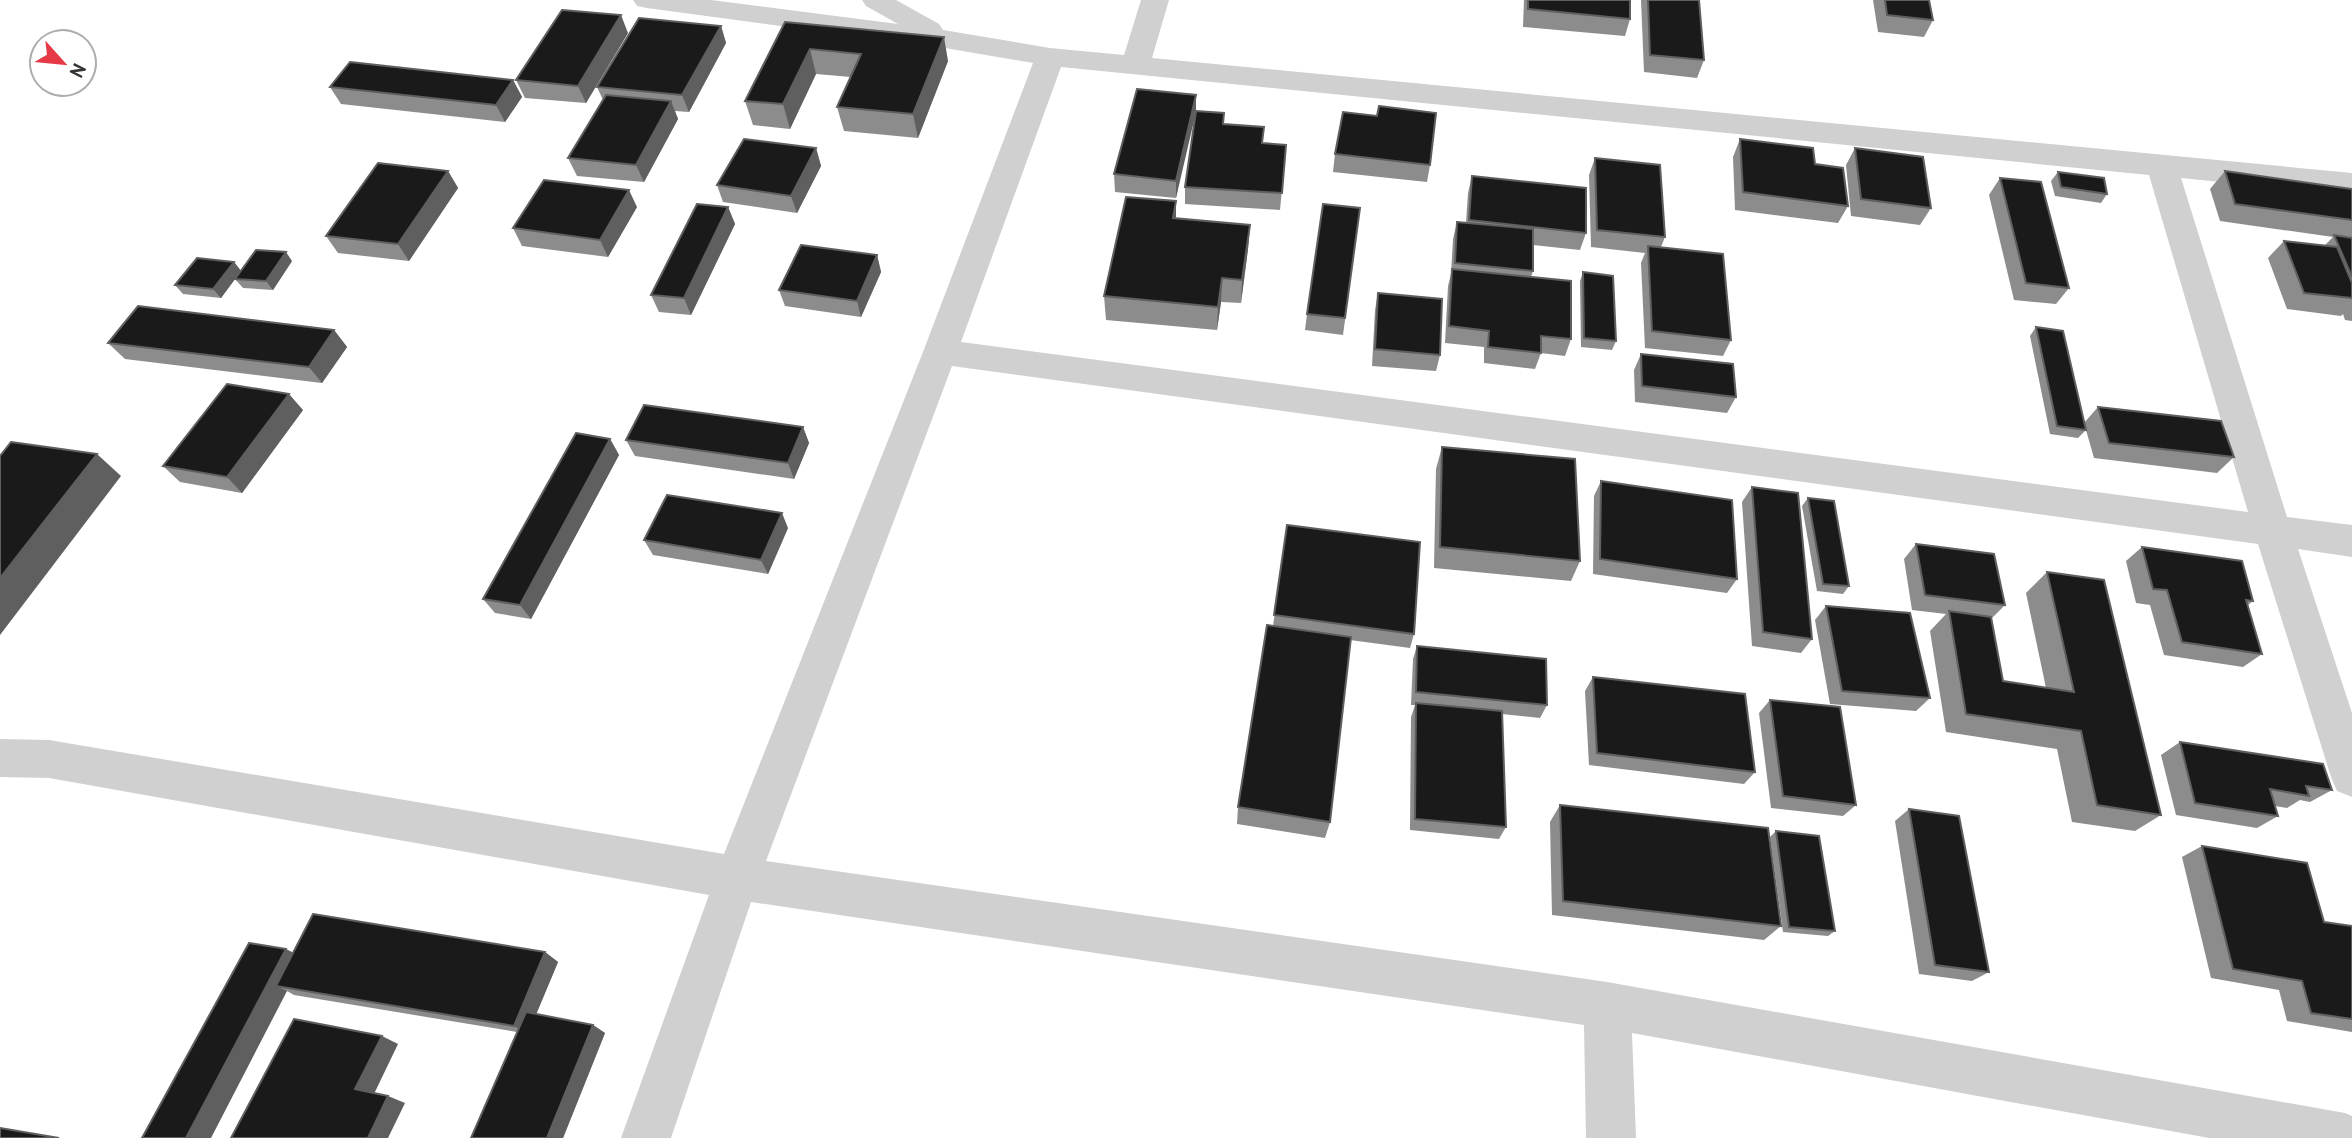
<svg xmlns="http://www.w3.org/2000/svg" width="2352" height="1138" viewBox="0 0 2352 1138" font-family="'PT Sans',sans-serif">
  <rect width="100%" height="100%" fill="#fff"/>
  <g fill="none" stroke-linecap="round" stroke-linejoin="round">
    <path fill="#d0d0d0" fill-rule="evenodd" d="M633,0H711L898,24L866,6L862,0H896L939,24L943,30L1050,48L1124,55L1141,0H1169L1152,58L2352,173V195L2181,178L2287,517L2352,525V557L2298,549L2352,713V797L2337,791L2331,777L2258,544L952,366L766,861L1607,982L2345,1113L2352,1116V1138H2209L1632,1033L1636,1138H1586L1584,1025L751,902L671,1138H621L709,895L49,778L0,777V739L49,740L724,854L923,352L1033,63L945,48L647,8L637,6ZM1061,67L2149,175L2248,512L961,342Z"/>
  </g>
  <g fill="#8c8c8c">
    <polygon points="1524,0 1630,0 1630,19 1625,36 1523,27"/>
    <polygon points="1641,0 1699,0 1704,60 1697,78 1644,72"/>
    <polygon points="1873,0 1929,0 1933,20 1924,37 1878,32"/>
    <polygon points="785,22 948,61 918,138 844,131 837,107 851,77 816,74 790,129 753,125 745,101"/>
    <polygon points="721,26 726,43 689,112 675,111 678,119 644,182 577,176 568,158 603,100 597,87"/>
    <polygon points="628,33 586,103 525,98 516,80"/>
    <polygon points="513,80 522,97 505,122 341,104 330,87"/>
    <polygon points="1196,95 1176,198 1115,192 1114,174"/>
    <polygon points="1224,113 1224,124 1263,144 1286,145 1280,210 1185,204 1185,187"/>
    <polygon points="1377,116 1430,165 1427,182 1333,172 1335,154"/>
    <polygon points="1740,139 1815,164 1848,206 1838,223 1735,210 1733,157"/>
    <polygon points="816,148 821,166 797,213 723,202 717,185"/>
    <polygon points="1855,148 1931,208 1920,225 1851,216 1846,165"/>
    <polygon points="1595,158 1665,237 1661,247 1731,340 1723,356 1645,348 1641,263 1645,253 1591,247 1589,175"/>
    <polygon points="448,171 458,188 409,261 338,253 326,236"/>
    <polygon points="2225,171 2352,189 2352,321 2345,320 2343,314 2341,316 2287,309 2268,258 2284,241 2324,246 2333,237 2220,221 2210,189"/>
    <polygon points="2058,172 2107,194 2101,203 2055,196 2051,181"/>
    <polygon points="1472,176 1586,233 1580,250 1533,245 1533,271 1531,277 1571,339 1565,356 1541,353 1535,369 1484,363 1484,347 1445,343 1448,286 1451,274 1453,239 1457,222 1466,223 1468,193"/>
    <polygon points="2000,178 2069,288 2056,304 2014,300 1989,195"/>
    <polygon points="637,207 608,257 522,246 513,228"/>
    <polygon points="728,207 735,224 691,315 659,312 651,295"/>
    <polygon points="1360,208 1343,335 1305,330 1307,314"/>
    <polygon points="1176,219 1250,225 1248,249 1241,303 1221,302 1217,330 1106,320 1104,296"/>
    <polygon points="877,255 881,272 861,317 785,306 779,290"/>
    <polygon points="292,261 273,290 243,288 235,279 238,275 221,298 183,294 175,285 234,262 241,271"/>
    <polygon points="1583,272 1616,341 1612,350 1581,347 1580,281"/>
    <polygon points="1378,293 1440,355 1436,371 1372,366 1375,310"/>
    <polygon points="2036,327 2084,423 2098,407 2234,457 2217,473 2094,458 2086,430 2078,438 2050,434 2030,336"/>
    <polygon points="334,330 347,347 322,383 125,359 108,343"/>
    <polygon points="1641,354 1736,397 1727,413 1635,402 1634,370"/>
    <polygon points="303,410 242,493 180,482 163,466"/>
    <polygon points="803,427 809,443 794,479 635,456 626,440"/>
    <polygon points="610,439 619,455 531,619 495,613 483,599"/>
    <polygon points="1442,447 1580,561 1571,581 1434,568 1436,469"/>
    <polygon points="1601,481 1737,579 1727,593 1593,574 1594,496"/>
    <polygon points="1752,487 1812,639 1801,653 1752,646 1742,502"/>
    <polygon points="1808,498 1849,586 1843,594 1817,591 1802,506"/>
    <polygon points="1287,525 1414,634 1410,648 1350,640 1330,822 1325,838 1237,824 1238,807 1273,626"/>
    <polygon points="788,528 768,574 653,555 644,540"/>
    <polygon points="1916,544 2005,605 1991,619 2003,681 2046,688 2026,593 2047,572 2161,815 2135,831 2072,822 2057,749 1946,732 1930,631 1946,614 1912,610 1904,559"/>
    <polygon points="2142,547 2253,601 2248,605 2262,654 2243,667 2164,655 2150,605 2136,603 2126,561"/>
    <polygon points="1826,606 1930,698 1916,711 1830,704 1815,620"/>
    <polygon points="1417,646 1547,705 1540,718 1502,714 1506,827 1499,839 1410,830 1411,717 1415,705 1411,705 1413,659"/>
    <polygon points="1593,677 1755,772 1744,784 1589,765 1585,691"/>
    <polygon points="1770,700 1856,805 1843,816 1771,808 1759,713"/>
    <polygon points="2180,742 2332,790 2310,802 2300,800 2287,808 2275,806 2278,816 2257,828 2176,815 2161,755"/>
    <polygon points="1560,805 1781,926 1764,940 1552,915 1550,822"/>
    <polygon points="1909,809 1989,972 1972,981 1919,974 1895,821"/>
    <polygon points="1776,831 1835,931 1828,936 1783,932 1770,837"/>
    <polygon points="2202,846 2324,922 2352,926 2352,1032 2287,1021 2279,990 2211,978 2182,857"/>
    <polygon points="545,952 558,962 536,1014 593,1025 605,1033 563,1138 471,1138 517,1032 294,995 287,991 142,1138 293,953"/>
  </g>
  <g fill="#5f5f5f">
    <polygon points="621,15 628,33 586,103 578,86"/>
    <polygon points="721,26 726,43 689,112 682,95"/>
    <polygon points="944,37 948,61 918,138 913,114"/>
    <polygon points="810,49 816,74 790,129 783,104"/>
    <polygon points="513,80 522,97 505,122 496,105"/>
    <polygon points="1196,95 1196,112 1176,198 1176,181"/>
    <polygon points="671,101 678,119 644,182 636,165"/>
    <polygon points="816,148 821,166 797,213 791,196"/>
    <polygon points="448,171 458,188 409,261 398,244"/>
    <polygon points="629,190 637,207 608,257 600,240"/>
    <polygon points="1176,201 1176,225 1173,218"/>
    <polygon points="728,207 735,224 691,315 684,298"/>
    <polygon points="1250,225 1248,249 1241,303 1242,280"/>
    <polygon points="286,252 292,261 273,290 266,281"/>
    <polygon points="877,255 881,272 861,317 857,301"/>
    <polygon points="234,262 241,271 221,298 213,289"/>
    <polygon points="1222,278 1221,302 1217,330 1218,307"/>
    <polygon points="334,330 347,347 322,383 309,367"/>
    <polygon points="289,394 303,410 242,493 227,477"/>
    <polygon points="803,427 809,443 794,479 788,463"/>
    <polygon points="610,439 619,455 531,619 520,605"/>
    <polygon points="97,454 121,476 0,635 0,578"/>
    <polygon points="782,513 788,528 768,574 761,560"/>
    <polygon points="286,949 304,958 276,986 287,991 211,1138 186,1138"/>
    <polygon points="545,952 558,962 528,1034 514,1026"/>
    <polygon points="593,1025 605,1033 563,1138 547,1138"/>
    <polygon points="382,1036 398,1044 373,1096 355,1089"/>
    <polygon points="388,1096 405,1103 388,1138 368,1138"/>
  </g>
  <g fill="#1a1a1a" stroke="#5f5f5f" stroke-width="2">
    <polygon points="1528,0 1630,0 1630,19 1528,9"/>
    <polygon points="1648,0 1699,0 1704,60 1650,55"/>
    <polygon points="1885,0 1929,0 1933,20 1887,15"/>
    <polygon points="562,10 621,15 578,86 516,80"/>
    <polygon points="639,18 721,26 682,95 597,87"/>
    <polygon points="785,22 944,37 913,114 837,107 861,54 810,49 783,104 745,101"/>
    <polygon points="350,62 513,80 496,105 330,87"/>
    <polygon points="1137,89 1196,95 1176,181 1114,174"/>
    <polygon points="606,95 671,101 636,165 568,158"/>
    <polygon points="1379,106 1436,113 1430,165 1335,154 1343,112 1377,116"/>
    <polygon points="1196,111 1224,113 1223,124 1264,127 1262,143 1286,145 1282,193 1185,187"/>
    <polygon points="744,139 816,148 791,196 717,185"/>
    <polygon points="1740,139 1813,148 1815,164 1843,168 1848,206 1743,192"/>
    <polygon points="1855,148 1923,157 1931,208 1861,199"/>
    <polygon points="1595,158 1660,165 1665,237 1597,230"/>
    <polygon points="378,163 448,171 398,244 326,236"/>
    <polygon points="2225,171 2352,189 2352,220 2235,204"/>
    <polygon points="2058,172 2104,178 2107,194 2061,187"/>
    <polygon points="1472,176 1586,188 1586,233 1469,220"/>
    <polygon points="2000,178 2041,182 2069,288 2026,283"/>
    <polygon points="544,180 629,190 600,240 513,228"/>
    <polygon points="1126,197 1176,201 1173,218 1250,225 1242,280 1222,278 1218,307 1104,296"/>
    <polygon points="697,204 728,207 684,298 651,295"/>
    <polygon points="1323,204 1360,208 1345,318 1307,314"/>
    <polygon points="1457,222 1533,229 1533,271 1455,263"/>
    <polygon points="2334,235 2352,238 2352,277"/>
    <polygon points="2284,241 2337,247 2352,283 2352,298 2304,293"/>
    <polygon points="801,245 877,255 857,301 779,290"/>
    <polygon points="1648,246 1723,254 1731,340 1652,331"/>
    <polygon points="256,250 286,252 266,281 235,279"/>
    <polygon points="197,258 234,262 213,289 175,285"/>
    <polygon points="1452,269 1571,281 1571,339 1541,336 1541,353 1488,347 1489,331 1449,326"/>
    <polygon points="1583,272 1613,276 1616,341 1584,338"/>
    <polygon points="1378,293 1442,299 1440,355 1375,349"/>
    <polygon points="138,306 334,330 309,367 108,343"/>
    <polygon points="2036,327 2063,331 2086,430 2057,426"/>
    <polygon points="1641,354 1733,364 1736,397 1642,386"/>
    <polygon points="227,384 289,394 227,477 163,466"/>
    <polygon points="644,405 803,427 788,463 626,440"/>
    <polygon points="2098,407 2221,421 2234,457 2109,443"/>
    <polygon points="576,433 610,439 520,605 483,599"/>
    <polygon points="11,442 97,454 0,578 0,456"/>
    <polygon points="1442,447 1575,459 1580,561 1440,547"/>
    <polygon points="1601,481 1732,500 1737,579 1600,559"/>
    <polygon points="1752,487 1798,493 1812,639 1763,632"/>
    <polygon points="667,495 782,513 761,560 644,540"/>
    <polygon points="1808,498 1834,501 1849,586 1823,584"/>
    <polygon points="1287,525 1420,542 1414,634 1274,615"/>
    <polygon points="1916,544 1994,554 2005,605 1925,595"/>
    <polygon points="2142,547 2242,561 2253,601 2246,600 2262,654 2182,642 2167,590 2153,589"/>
    <polygon points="2047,572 2104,580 2161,815 2097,805 2081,731 1966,714 1949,611 1991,617 2003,681 2074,692"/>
    <polygon points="1826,606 1910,613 1930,698 1842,691"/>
    <polygon points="1267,625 1351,637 1330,822 1238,807"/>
    <polygon points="1417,646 1546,659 1547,705 1416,692"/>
    <polygon points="1593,677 1745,694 1755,772 1597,753"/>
    <polygon points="1770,700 1840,707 1856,805 1783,796"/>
    <polygon points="1416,703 1502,711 1506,827 1415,819"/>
    <polygon points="2180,742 2323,764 2332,790 2306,786 2309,796 2270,789 2278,816 2195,803"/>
    <polygon points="1560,805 1768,828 1781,926 1563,901"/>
    <polygon points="1909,809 1959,816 1989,972 1935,965"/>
    <polygon points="1776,831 1819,836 1835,931 1789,927"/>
    <polygon points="2202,846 2307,863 2324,922 2352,926 2352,1019 2311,1013 2302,981 2233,969"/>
    <polygon points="313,914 545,952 514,1026 276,986"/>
    <polygon points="249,943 286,949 186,1138 142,1138"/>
    <polygon points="526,1012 593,1025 547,1138 471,1138"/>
    <polygon points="294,1019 382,1036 355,1089 388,1096 368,1138 231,1138"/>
    <polygon points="0,1128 59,1138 0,1138"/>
  </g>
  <g transform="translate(63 63) rotate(117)"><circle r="33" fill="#ffffff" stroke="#adadad" stroke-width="2"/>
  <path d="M0-5L12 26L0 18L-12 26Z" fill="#e63946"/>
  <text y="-10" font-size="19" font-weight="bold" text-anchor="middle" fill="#333333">N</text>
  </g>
</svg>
